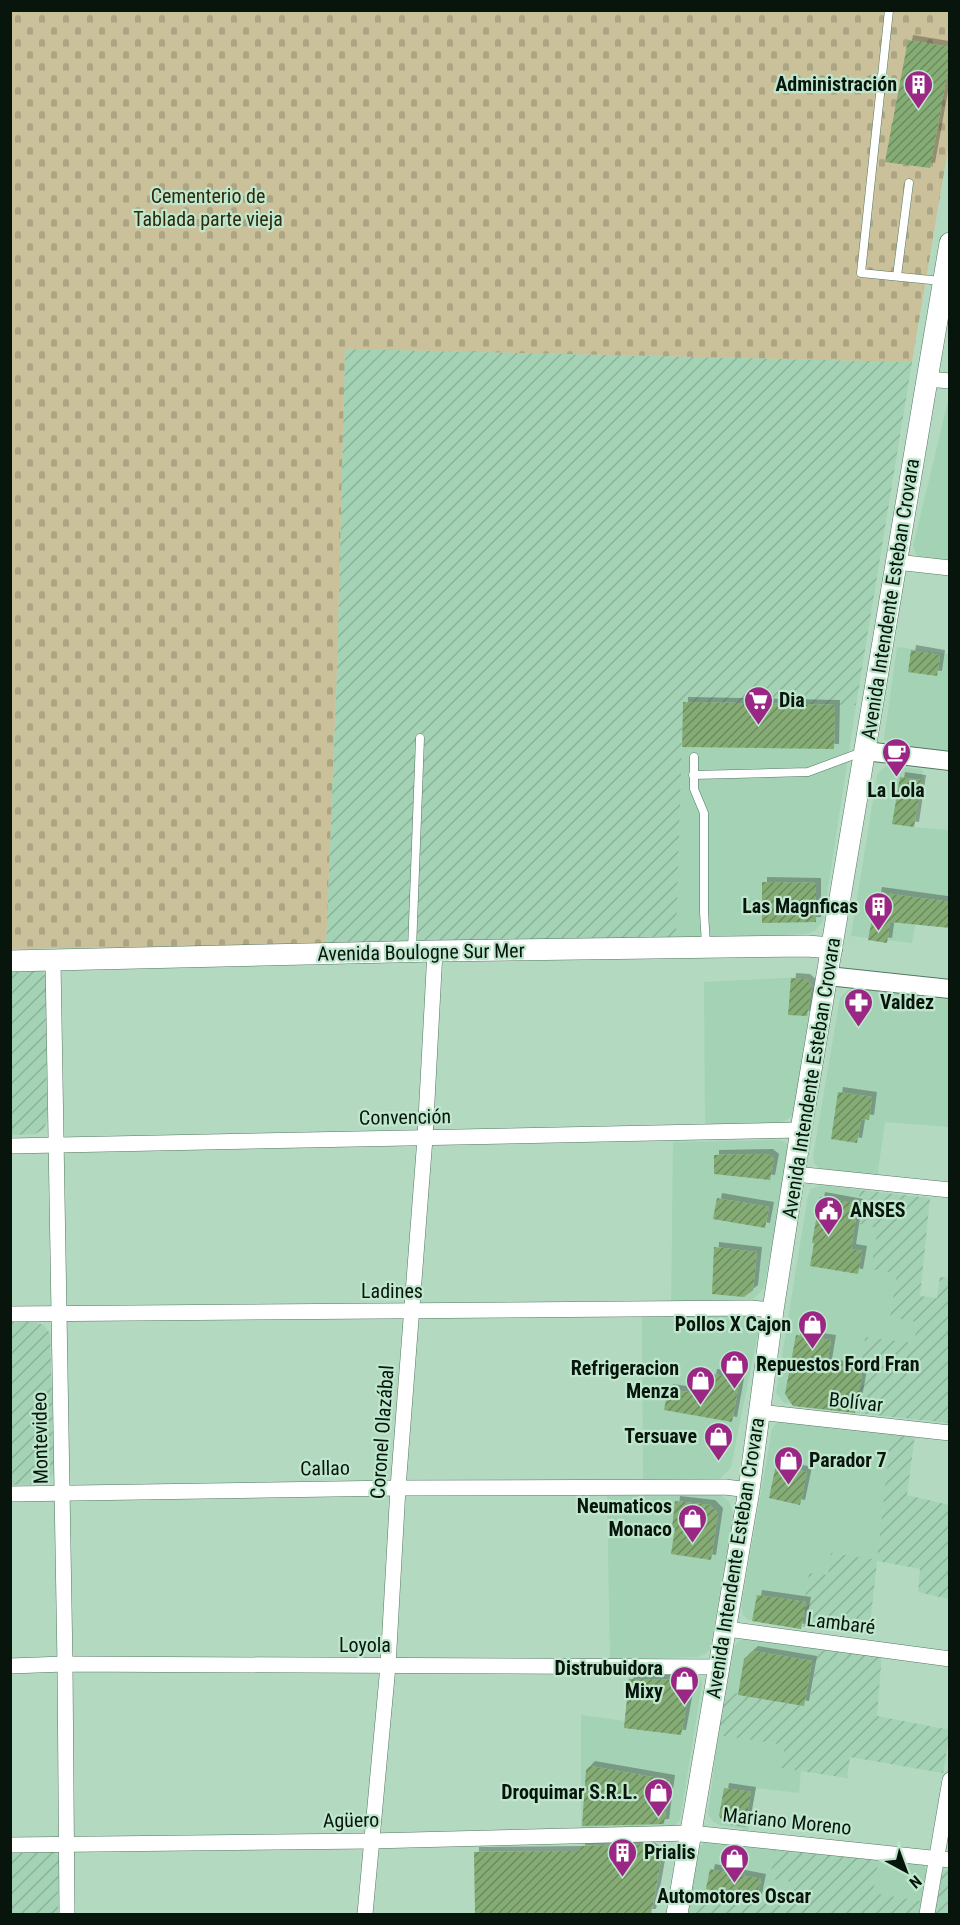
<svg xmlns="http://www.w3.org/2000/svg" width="960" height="1925" viewBox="0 0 960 1925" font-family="'Roboto Condensed',sans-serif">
  <defs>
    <pattern id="industrial-furrows" width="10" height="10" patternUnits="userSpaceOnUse" patternTransform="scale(1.5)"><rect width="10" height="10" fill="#a3d2b4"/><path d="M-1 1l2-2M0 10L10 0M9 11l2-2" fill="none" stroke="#8bb39a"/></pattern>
    <pattern id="cemetery-stones" width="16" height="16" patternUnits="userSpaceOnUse" patternTransform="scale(1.5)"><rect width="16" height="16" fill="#cac19a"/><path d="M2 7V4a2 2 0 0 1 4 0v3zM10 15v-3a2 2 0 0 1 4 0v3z" fill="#aca584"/></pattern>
    <pattern id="building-hatch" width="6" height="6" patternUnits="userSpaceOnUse" patternTransform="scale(1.5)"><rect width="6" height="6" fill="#85ac74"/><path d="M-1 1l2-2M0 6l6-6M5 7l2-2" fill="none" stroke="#6b8b5e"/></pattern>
    <filter id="shadow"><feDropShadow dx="5" dy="-5" stdDeviation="0" flood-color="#0004"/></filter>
  </defs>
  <rect width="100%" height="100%" fill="#b3dac0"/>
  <g fill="#a3d2b4">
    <polygon points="949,397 949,560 920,557 916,554 913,546"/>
    <polygon points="897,647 949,654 949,753 897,749 888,744 884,739"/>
    <polygon points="683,702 856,705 823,921 815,931 806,934 676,939"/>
    <polygon points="889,765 923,770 914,827 949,830 949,924 916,920 912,943 851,936 877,775 882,769"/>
    <polygon points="804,977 814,989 797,1109 793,1116 785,1121 775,1123 705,1125 704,982"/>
    <polygon points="854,988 949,999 949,1127 885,1122 877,1178 822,1171 814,1163 813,1157 840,998 849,989"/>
    <polygon points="779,1140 785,1142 790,1147 764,1288 750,1303 671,1307 673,1142"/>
    <polygon points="823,1185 860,1190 855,1223 878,1227 897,1273 890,1317 917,1321 914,1343 865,1337 856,1413 784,1403 776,1393 808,1195 811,1189"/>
    <polygon points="744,1314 757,1321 759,1328 731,1467 720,1479 714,1482 643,1483 642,1317"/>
    <polygon points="783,1420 891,1432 877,1561 828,1576 809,1573 800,1626 748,1620 743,1615 741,1607 772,1429 776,1423"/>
    <polygon points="719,1494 729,1501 734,1516 710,1649 704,1655 697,1657 610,1659 607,1496"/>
    <polygon points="750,1637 817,1645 810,1704 726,1691 734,1647 740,1640"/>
    <polygon points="629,1669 690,1669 699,1675 702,1684 680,1820 671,1829 581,1831 581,1715 625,1721"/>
    <polygon points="718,1735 785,1745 781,1767 801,1771 799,1793 756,1788 748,1830 720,1825 713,1822 708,1814"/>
    <polygon points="711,1839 775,1846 790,1881 786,1903 692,1887 699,1848 704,1842"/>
    <polygon points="879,1857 919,1863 925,1866 926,1873 921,1901 873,1893"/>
  </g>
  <g fill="url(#industrial-furrows)">
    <polygon points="345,349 912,362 856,705 683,703 676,939 326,944 337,668"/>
    <polygon points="10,969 37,969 44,972 46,979 47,1120 44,1129 35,1134 11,1135"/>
    <polygon points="860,1190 930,1198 920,1296 937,1298 940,1277 949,1278 949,1423 856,1413 865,1337 914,1343 917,1322 890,1317 897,1273 871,1269 878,1228 855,1223"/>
    <polygon points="11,1322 34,1322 44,1325 50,1334 54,1472 49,1480 42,1484 11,1485"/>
    <polygon points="891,1432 915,1434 907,1495 949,1505 949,1599 918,1592 920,1569 877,1561 869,1635 800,1626 809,1573 828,1575 831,1553 877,1560"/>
    <polygon points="817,1645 882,1653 877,1716 950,1730 943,1773 850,1757 847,1778 781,1768 785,1745 718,1735 726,1691 810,1704"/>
    <polygon points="775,1846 879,1857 873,1893 921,1901 919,1914 688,1914 692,1887 786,1903 789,1881 770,1879"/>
    <polygon points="50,1850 56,1853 59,1858 58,1914 11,1914 10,1851"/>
    <polygon points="949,1868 949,1914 934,1914 939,1879 944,1871"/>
  </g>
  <polygon fill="url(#cemetery-stones)" points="10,11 949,11 949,143 912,362 345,349 337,668 326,944 11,949"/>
  <g fill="url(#building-hatch)" filter="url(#shadow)">
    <polygon points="908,40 950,47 950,58 930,168 885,162"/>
    <polygon points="911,650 940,655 937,676 908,672"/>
    <polygon points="683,702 835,705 834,749 682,747"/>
    <polygon points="900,777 921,780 914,827 892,824"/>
    <polygon points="762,882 816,883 816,922 762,923"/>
    <polygon points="877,892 950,902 950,928 890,922 887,943 868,940"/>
    <polygon points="791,978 805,979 812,985 807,1016 788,1015"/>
    <polygon points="838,1092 872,1097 869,1120 861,1119 857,1143 831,1139"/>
    <polygon points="768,1154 774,1159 770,1180 714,1174 714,1155"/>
    <polygon points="820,1197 858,1204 851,1249 862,1251 858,1274 810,1266 814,1243 812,1243"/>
    <polygon points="717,1198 769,1207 765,1228 713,1219"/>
    <polygon points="714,1247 757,1252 753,1290 744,1297 712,1294"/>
    <polygon points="796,1335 831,1340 827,1364 863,1369 855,1413 793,1406 785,1394"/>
    <polygon points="712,1374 740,1378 732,1422 664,1410 668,1389 708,1395"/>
    <polygon points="776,1465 807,1472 800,1505 769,1498"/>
    <polygon points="675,1501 710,1505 718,1513 711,1560 671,1554 675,1528 672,1528"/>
    <polygon points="757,1595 806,1602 801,1629 752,1621"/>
    <polygon points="753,1651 812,1661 804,1706 738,1695 744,1659"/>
    <polygon points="629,1679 681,1680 689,1692 681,1735 624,1728"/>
    <polygon points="590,1766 670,1780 664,1824 582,1826 586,1770"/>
    <polygon points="724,1788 751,1792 745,1827 724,1823 719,1816"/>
    <polygon points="644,1844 658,1853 661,1860 651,1914 475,1914 474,1852 580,1851 580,1846"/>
    <polygon points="710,1869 761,1879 757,1899 706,1889"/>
  </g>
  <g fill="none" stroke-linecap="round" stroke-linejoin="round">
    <defs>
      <g id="service">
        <polyline points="889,10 861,273 941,281"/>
        <polyline points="897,276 909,183"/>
        <polyline points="694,757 694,789 704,813 704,912 706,945"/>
        <polyline points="693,775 808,772 862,752"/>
        <polyline points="412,950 420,738"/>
      </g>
      <g id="minor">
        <polyline points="927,379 950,381"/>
        <polyline points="896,562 950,568"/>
        <polyline points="53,961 65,1664 67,1914"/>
        <polyline points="10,1146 801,1130"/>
        <polyline points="795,1174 950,1190"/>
        <polyline points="10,1314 751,1308 773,1310"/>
        <polyline points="759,1412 950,1433"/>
        <polyline points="10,1494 398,1488 725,1487 749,1490"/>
        <polyline points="727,1629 950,1659"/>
        <polyline points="10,1666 65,1664 718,1667"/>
        <polyline points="10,1845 371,1841 691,1833 950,1860"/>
        <polyline points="365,1914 388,1666 398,1488 425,1138 435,951"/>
        <polyline points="927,1914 950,1780"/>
      </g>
      <g id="tertiary">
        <polyline points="865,751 950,761"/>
        <polyline points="828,976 950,989"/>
      </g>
      <g id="secondary">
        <polyline points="10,961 435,951 807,946 832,948"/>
        <polyline points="677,1914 749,1490 773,1310 801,1130 950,243"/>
      </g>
    </defs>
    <use href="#service" stroke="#547861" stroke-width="9"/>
    <use href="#minor" stroke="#547861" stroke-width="16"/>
    <use href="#tertiary" stroke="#547861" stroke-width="20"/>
    <use href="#secondary" stroke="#547861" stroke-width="22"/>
    <use href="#service" stroke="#fff" stroke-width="8"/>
    <use href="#minor" stroke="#fff" stroke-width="15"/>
    <use href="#tertiary" stroke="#fff" stroke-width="18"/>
    <use href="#secondary" stroke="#fff" stroke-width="21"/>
  </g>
  <defs>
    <symbol id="building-pin" viewBox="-11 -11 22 30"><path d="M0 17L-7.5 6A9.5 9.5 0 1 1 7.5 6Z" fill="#9a2784" stroke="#bfe7cd"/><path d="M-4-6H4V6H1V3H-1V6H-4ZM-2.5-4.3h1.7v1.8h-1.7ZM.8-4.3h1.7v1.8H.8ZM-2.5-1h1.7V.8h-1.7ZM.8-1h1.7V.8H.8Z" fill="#fff"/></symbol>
    <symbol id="supermarket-pin" viewBox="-11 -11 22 30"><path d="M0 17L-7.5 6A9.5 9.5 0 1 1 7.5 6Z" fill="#9a2784" stroke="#bfe7cd"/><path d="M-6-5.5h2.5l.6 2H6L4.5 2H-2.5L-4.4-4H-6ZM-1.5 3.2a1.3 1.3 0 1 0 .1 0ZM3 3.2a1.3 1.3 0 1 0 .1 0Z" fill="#fff"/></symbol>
    <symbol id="cafe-pin" viewBox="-11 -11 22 30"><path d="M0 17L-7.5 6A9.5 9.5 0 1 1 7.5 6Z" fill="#9a2784" stroke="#bfe7cd"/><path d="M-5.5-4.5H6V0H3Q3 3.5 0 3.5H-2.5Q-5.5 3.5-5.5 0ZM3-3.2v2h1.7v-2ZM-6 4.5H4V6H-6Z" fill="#fff"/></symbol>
    <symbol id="pharmacy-pin" viewBox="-11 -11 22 30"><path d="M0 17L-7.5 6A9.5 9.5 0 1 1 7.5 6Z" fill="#9a2784" stroke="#bfe7cd"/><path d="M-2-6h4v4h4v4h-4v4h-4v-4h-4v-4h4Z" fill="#fff"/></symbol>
    <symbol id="civic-pin" viewBox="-11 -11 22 30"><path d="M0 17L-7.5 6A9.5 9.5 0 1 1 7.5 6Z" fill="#9a2784" stroke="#bfe7cd"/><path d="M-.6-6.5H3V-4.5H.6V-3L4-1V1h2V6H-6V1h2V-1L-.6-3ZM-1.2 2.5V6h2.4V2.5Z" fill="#fff"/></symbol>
    <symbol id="shop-pin" viewBox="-11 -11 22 30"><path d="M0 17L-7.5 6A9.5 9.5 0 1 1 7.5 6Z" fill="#9a2784" stroke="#bfe7cd"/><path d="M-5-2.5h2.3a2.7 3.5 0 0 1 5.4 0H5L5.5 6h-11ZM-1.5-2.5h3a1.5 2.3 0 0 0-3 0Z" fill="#fff"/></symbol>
  </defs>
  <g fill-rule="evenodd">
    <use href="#building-pin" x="902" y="68" width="33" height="45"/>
    <use href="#supermarket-pin" x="742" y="684" width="33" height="45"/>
    <use href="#cafe-pin" x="880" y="736" width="33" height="45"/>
    <use href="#building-pin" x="862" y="890" width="33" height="45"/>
    <use href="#pharmacy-pin" x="842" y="986" width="33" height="45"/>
    <use href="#civic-pin" x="812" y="1194" width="33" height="45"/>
    <use href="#shop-pin" x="796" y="1308" width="33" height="45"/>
    <use href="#shop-pin" x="718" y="1348" width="33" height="45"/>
    <use href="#shop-pin" x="684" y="1364" width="33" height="45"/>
    <use href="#shop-pin" x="702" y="1420" width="33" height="45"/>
    <use href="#shop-pin" x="772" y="1444" width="33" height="45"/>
    <use href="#shop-pin" x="676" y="1502" width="33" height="45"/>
    <use href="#shop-pin" x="668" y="1664" width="33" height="45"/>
    <use href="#shop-pin" x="642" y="1776" width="33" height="45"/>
    <use href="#building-pin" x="606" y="1836" width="33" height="45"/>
    <use href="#shop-pin" x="718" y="1842" width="33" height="45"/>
  </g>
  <g text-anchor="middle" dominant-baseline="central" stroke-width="4.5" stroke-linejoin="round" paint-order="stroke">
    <g font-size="20" font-weight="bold" fill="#07150d" stroke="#bfe7cd" text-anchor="end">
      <text x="897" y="84">Administración</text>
      <text x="779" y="700" text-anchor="start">Dia</text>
      <text x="896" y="790" text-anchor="middle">La Lola</text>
      <text x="858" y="906">Las Magnficas</text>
      <text x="880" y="1002" text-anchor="start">Valdez</text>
      <text x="850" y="1210" text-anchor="start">ANSES</text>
      <text x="791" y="1324">Pollos X Cajon</text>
      <text x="756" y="1364" text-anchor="start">Repuestos Ford Fran</text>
      <text x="679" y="1368">Refrigeracion<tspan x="679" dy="23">Menza</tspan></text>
      <text x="697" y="1436">Tersuave</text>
      <text x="809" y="1460" text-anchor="start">Parador 7</text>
      <text x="672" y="1506">Neumaticos<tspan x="672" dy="23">Monaco</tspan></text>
      <text x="663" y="1668">Distrubuidora<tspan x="663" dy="23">Mixy</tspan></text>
      <text x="638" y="1792">Droquimar S.R.L.</text>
      <text x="644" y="1852" text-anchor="start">Prialis</text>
      <text x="734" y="1896" text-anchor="middle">Automotores Oscar</text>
    </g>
    <g font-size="20" fill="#30290a" stroke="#bfe7cd">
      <text x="208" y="196">Cementerio de<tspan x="208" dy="23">Tablada parte vieja</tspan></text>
    </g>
    <g font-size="20" fill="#07150d" stroke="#bfe7cd">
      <text transform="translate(890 599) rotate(-81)">Avenida Intendente Esteban Crovara</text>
      <text transform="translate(421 952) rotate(-1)">Avenida Boulogne Sur Mer</text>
      <text transform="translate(811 1078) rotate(-81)">Avenida Intendente Esteban Crovara</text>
      <text transform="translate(405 1117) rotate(-1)">Convención</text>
      <text x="392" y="1291">Ladines</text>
      <text transform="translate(856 1402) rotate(6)">Bolívar</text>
      <text transform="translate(382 1432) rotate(-86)">Coronel Olazábal</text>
      <text transform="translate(40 1438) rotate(-91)">Montevideo</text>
      <text transform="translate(325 1468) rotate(-1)">Callao</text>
      <text transform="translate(735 1558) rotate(-81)">Avenida Intendente Esteban Crovara</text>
      <text transform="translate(841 1623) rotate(7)">Lambaré</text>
      <text x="365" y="1645">Loyola</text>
      <text transform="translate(351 1820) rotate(-1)">Agüero</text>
      <text transform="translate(787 1821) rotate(6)">Mariano Moreno</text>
    </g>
  </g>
  <rect width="960" height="1925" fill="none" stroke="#07150d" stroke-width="24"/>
  <g transform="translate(906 1871) rotate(139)" stroke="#bfe7cd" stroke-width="4.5" paint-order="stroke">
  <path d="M0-4.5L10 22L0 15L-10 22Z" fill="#07150d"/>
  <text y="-9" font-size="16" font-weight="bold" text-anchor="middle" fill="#07150d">N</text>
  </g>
</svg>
